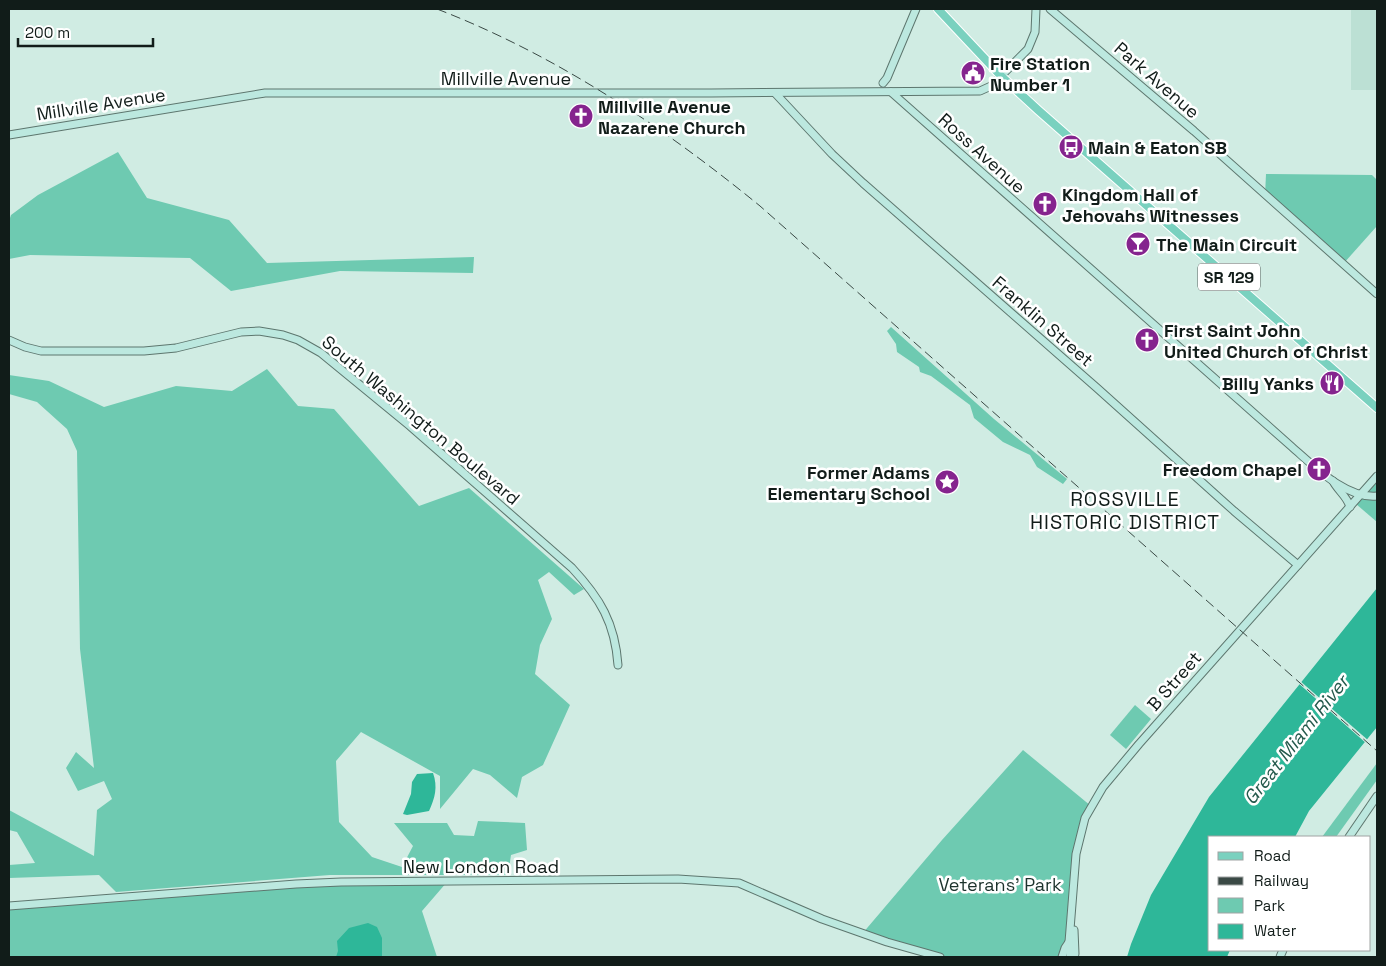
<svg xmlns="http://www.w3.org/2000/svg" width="1386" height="966" viewBox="0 0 1386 966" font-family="'Space Grotesk',sans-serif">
  <rect width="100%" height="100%" fill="#d0ece3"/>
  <rect fill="#bce0d4" x="1351" y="9" width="26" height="81"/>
  <g fill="#6ecab1">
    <polygon points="118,152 147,198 229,220 267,263 474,257 473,273 340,271 231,291 190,258 30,255 9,259 9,221 11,215 38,195"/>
    <polygon points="1266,174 1372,175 1377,180 1377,226 1344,263 1265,196"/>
    <polygon points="891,327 994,419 1067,479 1063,484 1037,467 1030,455 1003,442 974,418 970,405 931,376 920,372 919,367 897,352 896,344 887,331"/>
    <polygon points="267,369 298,406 334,409 419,506 469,488 584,589 574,595 549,572 538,580 552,619 540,645 535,674 570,705 543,765 522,777 517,798 490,775 473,769 440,809 440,776 361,732 336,761 339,822 372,857 402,867 413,846 394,823 447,823 454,835 474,836 478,821 525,823 527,850 511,855 508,875 330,875 116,892 99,875 9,878 9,865 35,863 17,832 9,830 9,810 94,856 97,810 112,799 104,781 78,791 66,768 76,752 94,768 80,649 77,451 67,429 37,402 9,394 9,375 49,381 104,407 176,386 232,391"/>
    <polygon points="1377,480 1377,522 1356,504"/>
    <polygon points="1135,705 1151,719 1126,749 1110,735"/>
    <polygon points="1023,750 1091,806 1081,833 1072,917 1062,957 940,957 862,934 942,840"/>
    <polygon points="1377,763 1377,780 1336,837 1322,837"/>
    <polygon points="447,882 422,911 437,957 9,957 9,906 296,884"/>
  </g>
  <g fill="#2eb799">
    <polygon points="1377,588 1377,727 1309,811 1295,837 1210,837 1210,950 1230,950 1227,957 1127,957 1131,944 1151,895 1209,797"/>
    <path d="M433,773C438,787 435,798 429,811L407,815L403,814L411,794L412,782L417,774Z"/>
    <polygon points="368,923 377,927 382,938 382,957 336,957 338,951 337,941 349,928"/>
  </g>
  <polygon fill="#d0ece3" points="1299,680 1369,741 1367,744 1297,682"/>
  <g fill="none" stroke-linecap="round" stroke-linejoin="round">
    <defs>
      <g id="secondary">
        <polyline points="1050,9 1194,131 1377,294"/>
        <polyline points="883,83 887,78 916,9"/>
        <path d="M891,92L1292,447C1314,466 1346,499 1377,496"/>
        <polyline points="775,93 832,154 863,183 1097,388 1234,511 1298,565"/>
        <polyline points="9,135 265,93 711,93 980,91 991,86 1028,49 1035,32 1036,9"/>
        <path d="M9,340L25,347L41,351H144L176,348L241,332L259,331L283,335L298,340L321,353L410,426L572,568C600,598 615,623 618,665"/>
        <path d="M1333,481C1338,491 1347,496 1350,507"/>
        <polyline points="1349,837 1377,796"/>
        <polyline points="9,906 296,884 341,882 678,879 739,883 822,919 887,942 940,957"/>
        <polyline points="1074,930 1075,954"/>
        <polyline points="1062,957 1065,948 1069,942"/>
        <polyline points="1070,957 1069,942 1076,854 1085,818 1103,787 1139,744 1377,476"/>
        <polyline points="1280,957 1283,950"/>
      </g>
      <polyline id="primary" points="938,9 1001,76 1038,110 1377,408"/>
    </defs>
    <use href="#secondary" stroke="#5d766e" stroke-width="9"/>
    <use href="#primary" stroke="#fff" stroke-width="10"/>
    <use href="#secondary" stroke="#bce8df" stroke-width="7"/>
    <use href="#primary" stroke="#7ad1bf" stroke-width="8"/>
    <path stroke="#3a4945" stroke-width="1" stroke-dasharray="10 5" stroke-linecap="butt" d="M437,9C556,55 662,126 760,206L1377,751"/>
  </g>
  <defs>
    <symbol id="civic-disc" viewBox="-11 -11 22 22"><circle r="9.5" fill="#85248e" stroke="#fff"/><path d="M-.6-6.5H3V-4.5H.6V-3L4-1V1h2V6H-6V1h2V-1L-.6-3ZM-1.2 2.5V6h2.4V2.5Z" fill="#fff"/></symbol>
    <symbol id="church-disc" viewBox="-11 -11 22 22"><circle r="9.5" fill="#85248e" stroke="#fff"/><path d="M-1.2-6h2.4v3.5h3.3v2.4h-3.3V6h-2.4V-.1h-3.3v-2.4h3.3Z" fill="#fff"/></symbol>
    <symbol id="bus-disc" viewBox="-11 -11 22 22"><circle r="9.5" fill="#85248e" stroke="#fff"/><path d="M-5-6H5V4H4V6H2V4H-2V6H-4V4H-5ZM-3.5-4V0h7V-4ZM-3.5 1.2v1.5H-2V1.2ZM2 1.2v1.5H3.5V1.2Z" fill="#fff"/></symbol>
    <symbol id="bar-disc" viewBox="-11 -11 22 22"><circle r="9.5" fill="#85248e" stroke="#fff"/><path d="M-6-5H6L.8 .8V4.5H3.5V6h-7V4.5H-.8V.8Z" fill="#fff"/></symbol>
    <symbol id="restaurant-disc" viewBox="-11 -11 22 22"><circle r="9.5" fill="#85248e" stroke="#fff"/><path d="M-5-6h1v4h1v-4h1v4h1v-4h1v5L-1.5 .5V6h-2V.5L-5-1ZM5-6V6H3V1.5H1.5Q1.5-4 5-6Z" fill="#fff"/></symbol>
    <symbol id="sight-disc" viewBox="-11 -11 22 22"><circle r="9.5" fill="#85248e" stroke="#fff"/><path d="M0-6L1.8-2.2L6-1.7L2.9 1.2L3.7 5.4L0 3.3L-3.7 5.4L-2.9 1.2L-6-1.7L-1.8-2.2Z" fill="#fff"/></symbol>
  </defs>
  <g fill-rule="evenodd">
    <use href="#civic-disc" x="959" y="59" width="28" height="28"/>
    <use href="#church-disc" x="567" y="102" width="28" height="28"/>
    <use href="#bus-disc" x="1057" y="133" width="28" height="28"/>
    <use href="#church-disc" x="1031" y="190" width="28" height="28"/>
    <use href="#bar-disc" x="1124" y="230" width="28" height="28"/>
    <use href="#church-disc" x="1133" y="326" width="28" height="28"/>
    <use href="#restaurant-disc" x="1318" y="369" width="28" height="28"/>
    <use href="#church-disc" x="1305" y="455" width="28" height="28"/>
    <use href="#sight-disc" x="933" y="468" width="28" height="28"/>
  </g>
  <g text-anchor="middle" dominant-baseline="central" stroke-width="5" stroke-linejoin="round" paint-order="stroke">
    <rect fill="#fff" stroke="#58605e" stroke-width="1" x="1198" y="263.5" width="62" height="27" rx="4"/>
    <g font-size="16" font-weight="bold" fill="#111c19">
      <text x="1229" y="277">SR 129</text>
    </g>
    <g font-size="18" font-weight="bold" fill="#111c19" stroke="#fff" text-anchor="start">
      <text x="990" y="63">Fire Station<tspan x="990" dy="21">Number 1</tspan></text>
      <text x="598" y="106">Millville Avenue<tspan x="598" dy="21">Nazarene Church</tspan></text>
      <text x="1088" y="147">Main &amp; Eaton SB</text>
      <text x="1062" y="194">Kingdom Hall of<tspan x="1062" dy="21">Jehovahs Witnesses</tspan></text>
      <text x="1156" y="244">The Main Circuit</text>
      <text x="1164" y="330">First Saint John<tspan x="1164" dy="21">United Church of Christ</tspan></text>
      <text x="1314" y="383" text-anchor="end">Billy Yanks</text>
      <text x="1302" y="469" text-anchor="end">Freedom Chapel</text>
      <text x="930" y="472" text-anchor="end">Former Adams<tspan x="930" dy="21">Elementary School</tspan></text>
    </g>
    <g font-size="18" fill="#111c19" stroke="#fff">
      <text x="506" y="78">Millville Avenue</text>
      <text transform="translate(1157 80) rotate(41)">Park Avenue</text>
      <text transform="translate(101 104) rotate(-9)">Millville Avenue</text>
      <text transform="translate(982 153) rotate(42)">Ross Avenue</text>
      <text transform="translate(1043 321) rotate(41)">Franklin Street</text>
      <text transform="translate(421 420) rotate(40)">South Washington Boulevard</text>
      <text transform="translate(1174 681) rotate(-49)">B Street</text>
      <text x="481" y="866">New London Road</text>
    </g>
    <g font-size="18" fill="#1c322c" stroke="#fff">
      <text x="1000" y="884">Veterans’ Park</text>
    </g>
    <g font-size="19" font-style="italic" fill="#255a4d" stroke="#fff">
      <text transform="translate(1296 740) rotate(-52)">Great Miami River</text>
    </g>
    <g font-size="20" letter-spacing="1" fill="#111c19" stroke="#fff">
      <text x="1125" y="499">ROSSVILLE<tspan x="1125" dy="23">HISTORIC DISTRICT</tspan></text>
    </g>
  </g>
  <rect width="1386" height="966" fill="none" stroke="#111c19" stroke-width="20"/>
  <rect x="1208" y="836" width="162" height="115" fill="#ffffff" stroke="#a0a4a3"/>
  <rect x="1218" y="852" width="25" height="8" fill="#7ad1bf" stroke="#a0a4a3"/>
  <text x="1254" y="861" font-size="15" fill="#111c19">Road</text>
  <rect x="1218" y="877" width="25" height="8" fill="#3a4945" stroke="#a0a4a3"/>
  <text x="1254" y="886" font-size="15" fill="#111c19">Railway</text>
  <rect x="1218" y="898" width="25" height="15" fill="#6ecab1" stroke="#a0a4a3"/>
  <text x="1254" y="911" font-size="15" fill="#111c19">Park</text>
  <rect x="1218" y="924" width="25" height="15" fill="#2eb799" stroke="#a0a4a3"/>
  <text x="1254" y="936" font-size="15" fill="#111c19">Water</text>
  <path d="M18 38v8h135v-8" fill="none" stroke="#111c19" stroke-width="2.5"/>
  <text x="25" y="38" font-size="15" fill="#111c19" stroke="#ffffff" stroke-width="4" paint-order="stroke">200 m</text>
</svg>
